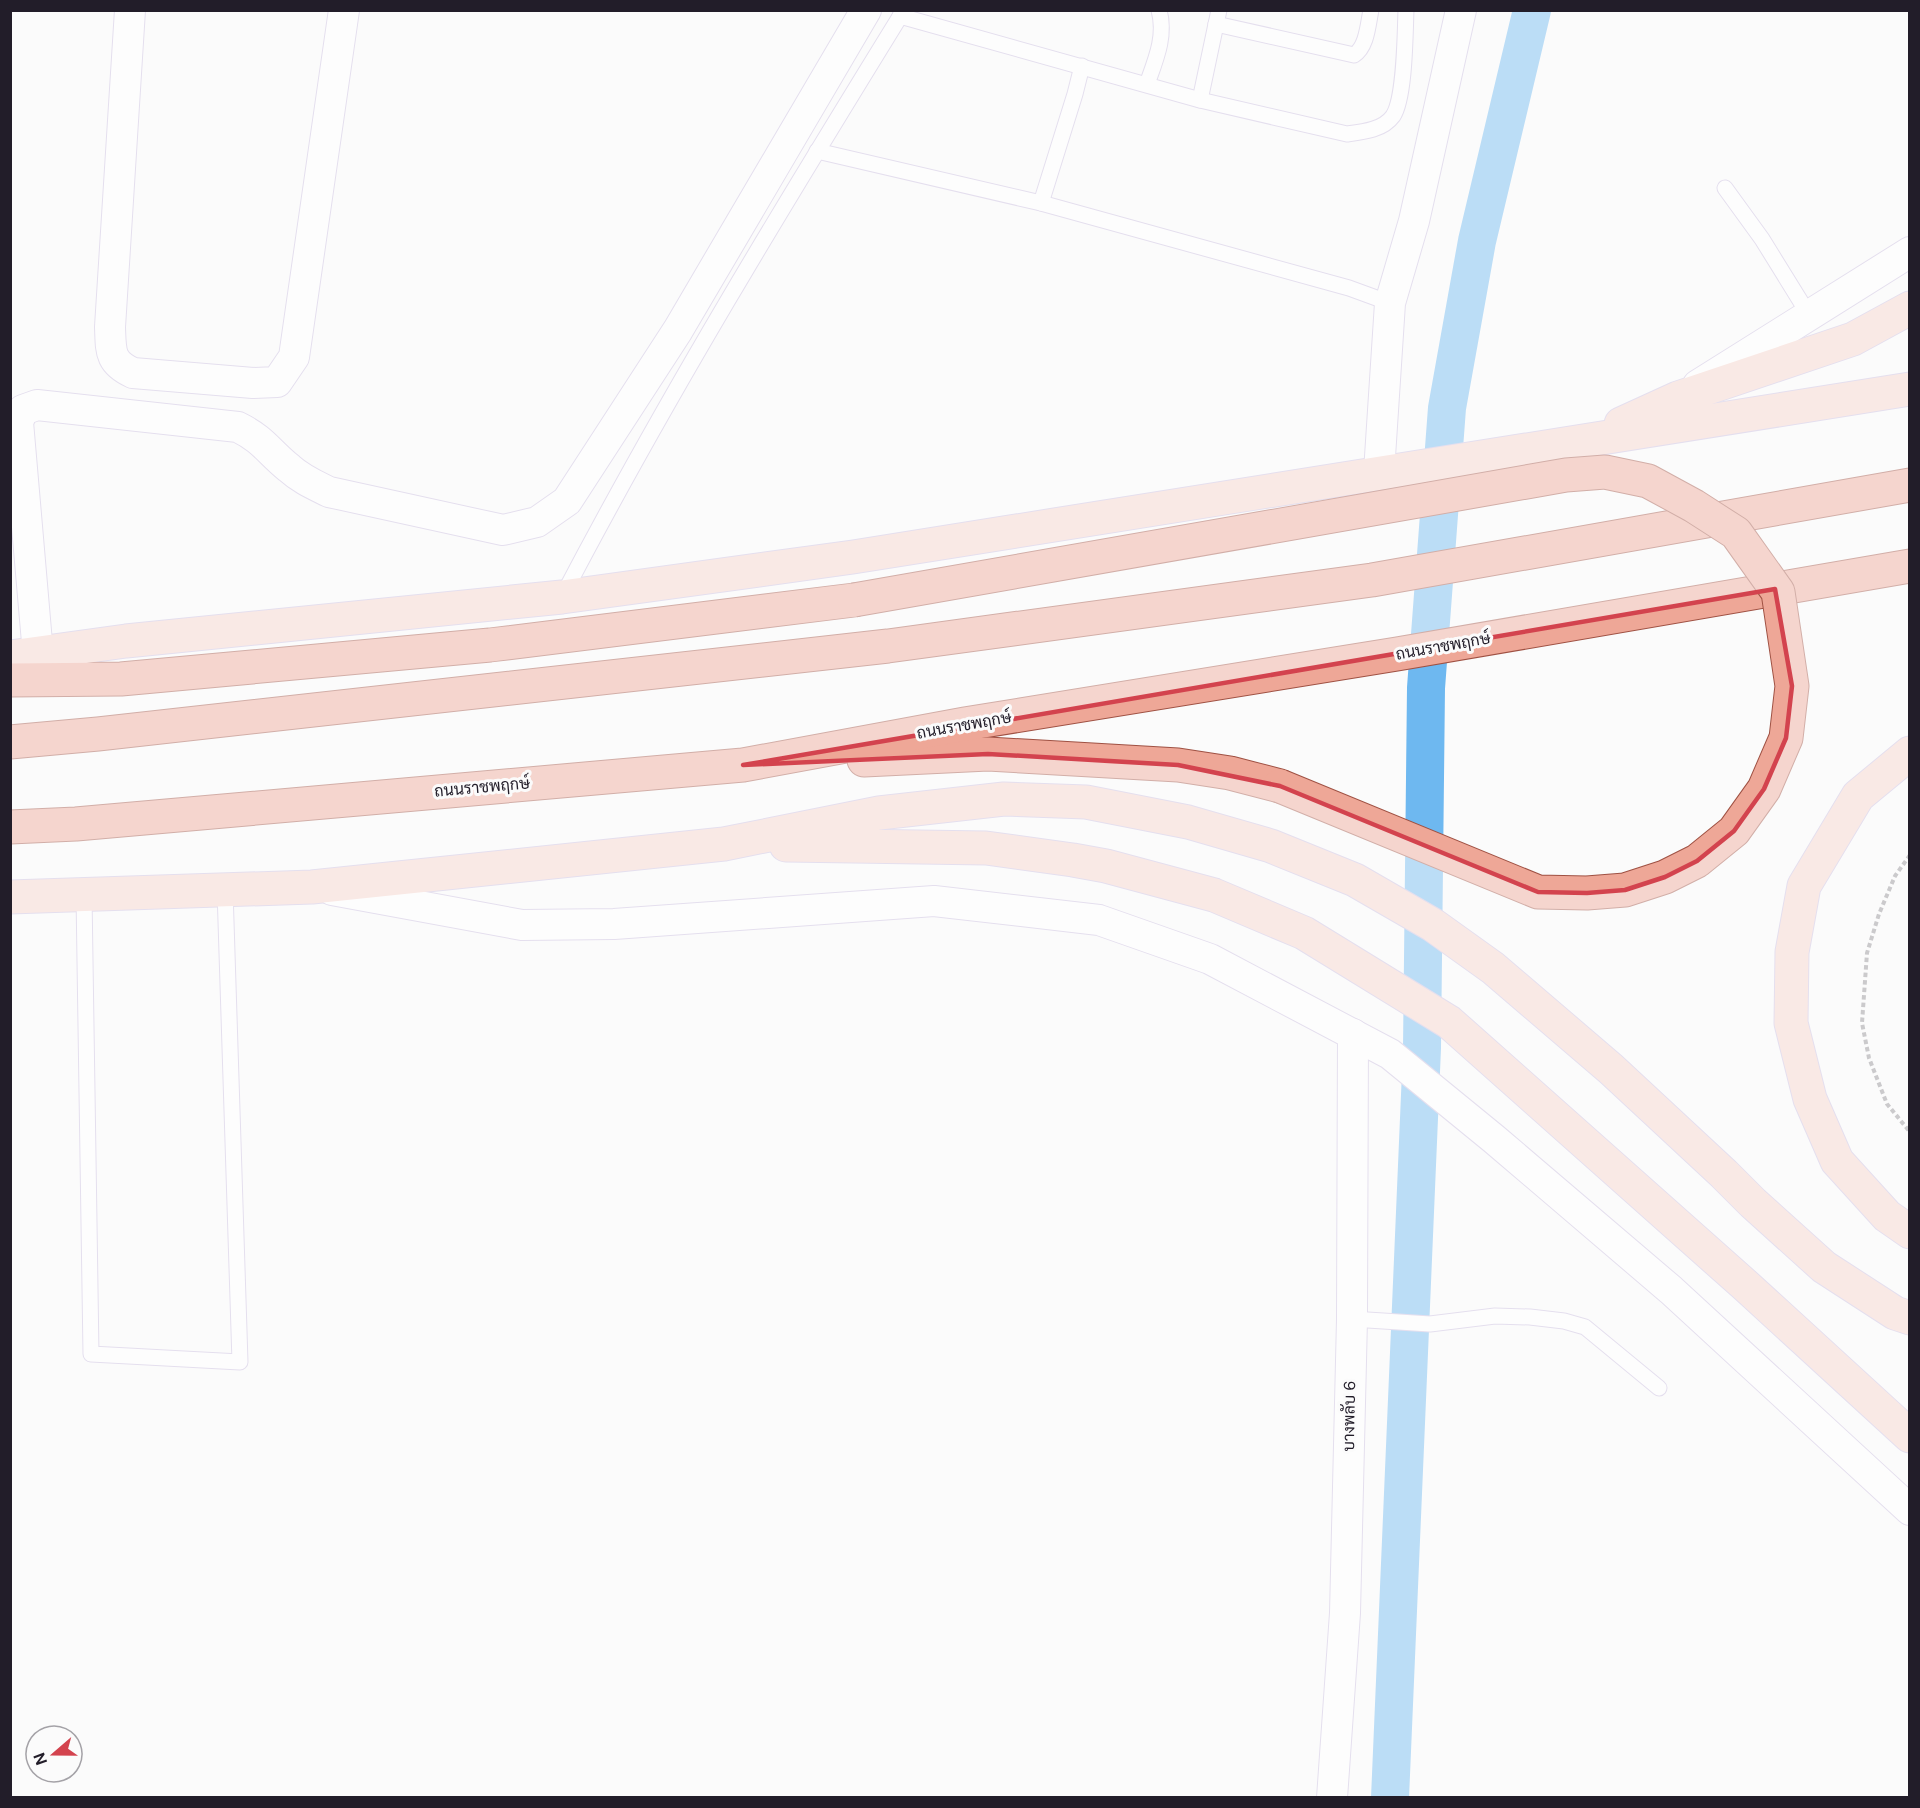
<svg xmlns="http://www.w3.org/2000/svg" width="1920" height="1808" viewBox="0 0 1920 1808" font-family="'DM Sans',Sarabun,sans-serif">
  <rect width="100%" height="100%" fill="#fbfbfb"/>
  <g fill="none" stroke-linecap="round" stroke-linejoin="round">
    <polyline stroke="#6eb8f0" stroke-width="38" points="1390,1798 1422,1048 1426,688 1447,408 1477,241 1532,10"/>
    <defs>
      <g id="service">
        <path d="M900,16L1200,100L1347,134C1363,132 1383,130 1393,116C1405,98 1405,34 1406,10"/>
        <path d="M1216,24L1354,55C1367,47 1368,24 1371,10"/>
        <path d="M1147,84C1156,59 1166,36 1159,10"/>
        <polyline points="1200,100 1219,10"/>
        <polyline points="817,151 1041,203 1349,288 1390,303"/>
        <polyline points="1725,188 1762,239 1809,315"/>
        <polyline points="1041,203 1075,94 1082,66"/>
        <path d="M562,597C667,396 785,203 904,10"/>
        <polyline points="84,895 91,1354 240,1362 225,890"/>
        <polyline points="1352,1319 1430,1324 1495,1316 1530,1317 1564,1321 1585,1327 1659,1388"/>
      </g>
      <g id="minor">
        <path d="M130,10L110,327C111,351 109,362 133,373L253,383L277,382L294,357L344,10"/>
        <polyline points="1698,385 1910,252"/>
        <polyline points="1379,472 1390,303 1414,221 1461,10"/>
        <path d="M38,654L18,422L23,410L37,405L238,427C264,440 268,451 289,468C301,479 315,485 329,492L503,530L537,522L567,501L678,330L866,10"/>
        <polyline points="332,890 522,925 614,924 934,901 1099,920 1210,959 1390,1054 1494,1139 1671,1290 1910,1510"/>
        <polyline points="1332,1798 1345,1613 1352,1319 1353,1034"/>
      </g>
      <g id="secondary">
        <polyline points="1621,424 1678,398 1853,339 1910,308"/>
        <polyline points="10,657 126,641 562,597 853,557 1910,389"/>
        <polyline points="1910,753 1858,796 1804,886 1792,952 1791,1023 1810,1099 1837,1161 1887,1216 1910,1232"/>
        <polyline points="786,845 986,848 1073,860 1106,866 1214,895 1304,933 1449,1022 1745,1285 1910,1436"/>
        <polyline points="10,897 312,887 724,844 879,813 1004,799 1086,802 1188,822 1271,846 1355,880 1433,925 1493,968 1611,1069 1724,1174 1753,1203 1824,1267 1895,1313 1910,1318"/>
      </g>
      <g id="primary">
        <polyline points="10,680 121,679 490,645 854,600"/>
        <polyline points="10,742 98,734 888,646 1372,580 1910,485"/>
        <polyline points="864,760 988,754 1178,765 1230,773 1280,786"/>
        <polyline points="10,827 76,824 743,765 965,724 1397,654 1910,566"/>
      </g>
    </defs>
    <use href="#service" stroke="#c9bdde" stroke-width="17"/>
    <use href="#minor" stroke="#c9bdde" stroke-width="32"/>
    <use href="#secondary" stroke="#c9bdde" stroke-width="35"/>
    <use href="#primary" stroke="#9f5143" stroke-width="35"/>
    <polyline stroke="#908e93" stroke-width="4" stroke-dasharray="4.5 3" stroke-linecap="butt" points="1910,855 1895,876 1879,914 1867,953 1862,1023 1869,1058 1887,1104 1910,1132"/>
    <use href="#service" stroke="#fff" stroke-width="15"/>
    <use href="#minor" stroke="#fff" stroke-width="30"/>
    <use href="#secondary" stroke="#f7d3cb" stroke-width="33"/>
    <use href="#primary" stroke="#eea797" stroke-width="33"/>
    <defs>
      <polyline id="primary-bridge" points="854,600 1566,475 1605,472 1648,481 1694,506 1736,533 1778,592 1792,686 1786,738 1764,789 1734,831 1697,861 1665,877 1625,890 1587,893 1538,892 1280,786"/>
    </defs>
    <use href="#primary-bridge" stroke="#9f5143" stroke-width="35" stroke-linecap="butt"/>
    <use href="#primary-bridge" stroke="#eea797" stroke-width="33"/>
  </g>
  <path d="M0 0H1920V1808H0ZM1775,589L1792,686L1786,738L1764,789L1734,831L1697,861L1665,877L1625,890L1587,893L1538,892L1280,786L1178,765L988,754L743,765Z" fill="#fbfbfb" fill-opacity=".55" fill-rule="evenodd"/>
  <path fill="none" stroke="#d3434e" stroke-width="4.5" stroke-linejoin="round" d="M1775,589L1792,686L1786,738L1764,789L1734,831L1697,861L1665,877L1625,890L1587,893L1538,892L1280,786L1178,765L988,754L743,765Z"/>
  <g text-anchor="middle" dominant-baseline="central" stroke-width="6" stroke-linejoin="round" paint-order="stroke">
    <g font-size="16" fill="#221d29" stroke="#fbfbfb">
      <text transform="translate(1443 646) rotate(-10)">ถนนราชพฤกษ์</text>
      <text transform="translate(964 725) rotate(-10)">ถนนราชพฤกษ์</text>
      <text transform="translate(482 787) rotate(-5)">ถนนราชพฤกษ์</text>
      <text transform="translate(1349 1416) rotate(-89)">บางพลับ 6</text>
    </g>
  </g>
  <rect width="1920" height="1808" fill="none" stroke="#221d29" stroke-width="24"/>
  <g transform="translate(54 1754) rotate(250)"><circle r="28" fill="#fbfbfb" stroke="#a4a2a7" stroke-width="1.5"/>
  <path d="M0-4.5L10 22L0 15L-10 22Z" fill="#d3434e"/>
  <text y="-9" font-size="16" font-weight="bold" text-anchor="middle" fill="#221d29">N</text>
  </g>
</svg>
